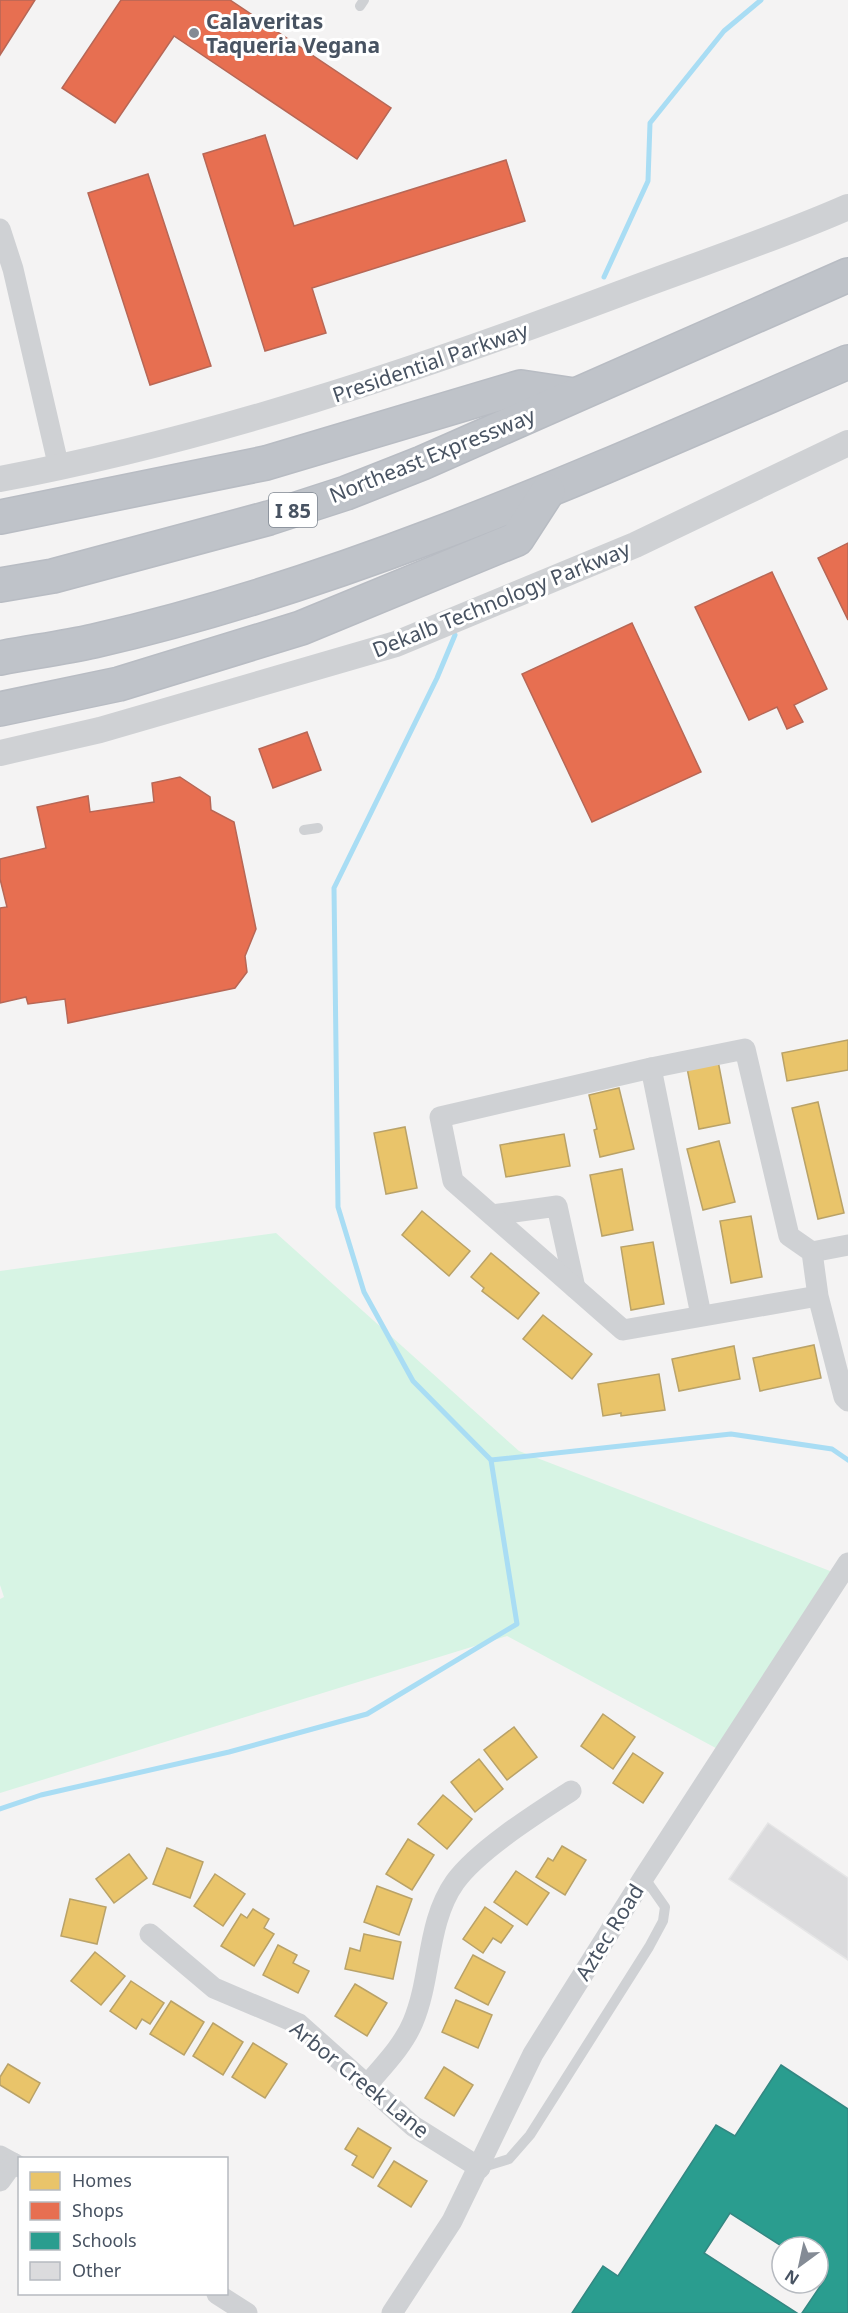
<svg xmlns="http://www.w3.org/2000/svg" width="848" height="2313" viewBox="0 0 848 2313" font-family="'Noto Sans',sans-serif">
  <rect width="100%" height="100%" fill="#f4f3f3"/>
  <polygon fill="#d7f4e4" points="276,1233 519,1451 843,1576 727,1754 507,1636 0,1793 0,1599 4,1597 0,1585 0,1271"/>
  <g fill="#e9c46a" stroke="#b9a268" stroke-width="1.5">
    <polygon points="848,1040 848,1070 787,1081 782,1053"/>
    <polygon points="718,1061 730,1123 699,1129 687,1068"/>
    <polygon points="619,1088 634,1149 600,1157 594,1130 597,1129 589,1095"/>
    <polygon points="818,1102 844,1213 818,1219 792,1108"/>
    <polygon points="405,1127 417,1188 386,1194 374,1133"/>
    <polygon points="564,1134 570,1166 506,1177 500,1145"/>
    <polygon points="719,1141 735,1202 703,1210 687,1149"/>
    <polygon points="622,1169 633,1230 602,1236 590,1175"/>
    <polygon points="422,1211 470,1251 449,1276 402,1235"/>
    <polygon points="751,1216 762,1277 731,1283 720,1221"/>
    <polygon points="653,1242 664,1304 631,1310 621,1247"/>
    <polygon points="491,1253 539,1293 518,1319 482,1291 484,1288 471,1277"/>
    <polygon points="543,1315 592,1354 572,1379 523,1339"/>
    <polygon points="814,1345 821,1378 760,1391 753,1358"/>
    <polygon points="734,1346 740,1379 679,1391 672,1359"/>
    <polygon points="659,1374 665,1410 621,1416 621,1413 603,1416 598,1384"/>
    <polygon points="603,1714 635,1737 613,1769 581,1746"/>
    <polygon points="514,1727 537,1757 507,1780 484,1750"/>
    <polygon points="633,1753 663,1773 643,1803 613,1783"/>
    <polygon points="479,1759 503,1789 475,1812 451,1782"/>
    <polygon points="443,1795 472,1819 447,1849 418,1824"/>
    <polygon points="408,1839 434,1855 412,1890 386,1874"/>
    <polygon points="562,1846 586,1860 565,1895 536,1877 548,1858 553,1861"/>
    <polygon points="167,1848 203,1862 190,1898 153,1884"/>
    <polygon points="129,1854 147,1878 114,1903 96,1879"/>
    <polygon points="516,1871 549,1893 527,1925 494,1902"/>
    <polygon points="215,1874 245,1894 223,1926 194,1906"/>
    <polygon points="377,1886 412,1899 399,1935 364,1922"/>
    <polygon points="70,1899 106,1907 97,1944 61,1936"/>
    <polygon points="485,1907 513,1926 501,1943 493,1938 483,1953 463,1939"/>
    <polygon points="253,1909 269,1919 264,1928 274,1934 254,1966 221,1946 241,1914 247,1918"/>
    <polygon points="364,1934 401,1942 393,1979 345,1969 350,1948 360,1951"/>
    <polygon points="278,1945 297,1955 293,1963 309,1971 298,1993 263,1975"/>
    <polygon points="95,1952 125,1976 101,2005 71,1981"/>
    <polygon points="473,1955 505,1972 488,2005 455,1988"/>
    <polygon points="131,1981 164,2003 150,2024 142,2019 136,2029 110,2011"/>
    <polygon points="355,1984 387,2003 367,2036 335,2016"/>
    <polygon points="456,2000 492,2015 478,2048 442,2032"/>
    <polygon points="171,2001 204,2022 184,2055 150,2034"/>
    <polygon points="213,2023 243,2042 223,2075 193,2056"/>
    <polygon points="253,2043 287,2064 265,2098 232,2077"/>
    <polygon points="8,2064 40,2083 29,2103 0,2085 0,2077"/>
    <polygon points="444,2067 473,2085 454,2116 425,2098"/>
    <polygon points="358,2128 391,2148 373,2178 352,2165 357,2156 345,2149"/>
    <polygon points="394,2161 427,2181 411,2207 378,2186"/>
  </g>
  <g fill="#e76f51" stroke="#b76756" stroke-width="1.5">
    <polygon points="0,0 35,0 0,55"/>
    <polygon points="121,0 230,0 391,108 357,159 174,36 115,123 62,88"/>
    <polygon points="265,135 294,226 506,160 525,221 312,288 326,333 265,351 203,154"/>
    <polygon points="148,174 211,366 150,385 88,193"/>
    <polygon points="848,543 848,620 818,558"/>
    <polygon points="772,572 827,689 794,705 803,722 787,729 777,707 749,720 695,607"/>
    <polygon points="632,623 701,772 592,822 522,674"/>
    <polygon points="307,732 321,770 273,788 259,749"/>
    <polygon points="180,777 210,797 211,810 234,822 256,929 245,956 247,972 235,988 68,1023 65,999 28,1004 26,997 0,1003 0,908 7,907 0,879 0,859 46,848 37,807 88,796 90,812 154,802 152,783"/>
  </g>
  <polygon fill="#2a9d8f" stroke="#338782" stroke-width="1.5" points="781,2065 848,2109 848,2313 802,2313 827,2276 818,2270 818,2247 783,2247 730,2213 704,2253 797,2313 572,2313 603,2266 618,2276 716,2125 735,2136"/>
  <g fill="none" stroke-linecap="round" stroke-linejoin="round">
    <g stroke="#a9ddf4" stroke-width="5">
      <polyline points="604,277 648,181 650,123 724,31 761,0"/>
      <polyline points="491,1460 731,1434 832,1449 848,1460"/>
      <polyline points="0,1809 41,1795 229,1752 367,1714 517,1624 491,1460 413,1381 364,1292 338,1207 334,888 437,678 455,635"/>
    </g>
  </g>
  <polygon fill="#dbdbdd" stroke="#e5e5e6" stroke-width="1.5" points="768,1823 848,1878 848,1960 729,1879"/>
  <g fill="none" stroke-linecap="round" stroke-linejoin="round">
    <defs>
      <g id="motorway">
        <polyline points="0,517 266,463 521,387 574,395"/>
        <polyline points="0,585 53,576 269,518 346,493 422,463 848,275"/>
        <path d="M0,658C31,652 63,648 94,641C356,581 602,468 848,362"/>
        <polyline points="0,709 119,684 301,628 517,539 548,491"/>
      </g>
    </defs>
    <use href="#motorway" stroke="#b8bcc3" stroke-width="36"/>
    <g stroke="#cfd1d4" stroke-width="10">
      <polyline points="360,6 364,0"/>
      <polyline points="304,830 318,828"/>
      <polyline points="480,2168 509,2159 530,2135 649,1947 663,1921 665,1907 644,1877"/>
    </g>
    <g stroke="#cfd1d4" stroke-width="21">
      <polyline points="0,229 13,269 59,468"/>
      <polyline points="651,1068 701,1315"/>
      <polyline points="492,1215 557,1206 575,1288"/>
      <polyline points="812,1252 848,1245"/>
      <polyline points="818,1296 623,1330 453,1181 440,1117 651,1068 745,1049 789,1236 812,1252 818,1296 844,1397 848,1401"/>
      <polyline points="150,1934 214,1988 299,2024 413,2126 480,2168"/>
      <path d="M367,2085C383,2066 403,2046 413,2022C432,1977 426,1923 455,1882C478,1850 537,1813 571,1791"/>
      <polyline points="0,2156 20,2167"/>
      <polyline points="0,2181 13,2163"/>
      <polyline points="217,2294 247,2313"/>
      <polyline points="392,2313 452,2221 533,2054 644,1877 848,1563"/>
    </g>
    <g stroke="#cfd1d4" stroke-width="26">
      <path d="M0,479C212,439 417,370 619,294C695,265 773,240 848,207"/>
      <polyline points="0,753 100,730 396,644 635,545 848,443"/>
    </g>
    <use href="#motorway" stroke="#bfc3c9" stroke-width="33"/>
  </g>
  <circle fill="#848b95" stroke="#fff" stroke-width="2" cx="194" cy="33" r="6"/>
  <g text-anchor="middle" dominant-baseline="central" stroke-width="6" stroke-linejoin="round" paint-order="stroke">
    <rect fill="#fff" stroke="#7f8791" stroke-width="1.5" x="269" y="493" width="48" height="34" rx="4.5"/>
    <g font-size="20" font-weight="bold" fill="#485362">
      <text x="293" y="510">I 85</text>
    </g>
    <g font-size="21" font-weight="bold" fill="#485362" stroke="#fff" text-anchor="start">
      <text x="206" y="21">Calaveritas<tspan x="206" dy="24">Taqueria Vegana</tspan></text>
    </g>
    <g font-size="21" fill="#485362" stroke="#fff">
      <text transform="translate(430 362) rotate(-19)">Presidential Parkway</text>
      <text transform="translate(432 455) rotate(-22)">Northeast Expressway</text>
      <text transform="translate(501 599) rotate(-22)">Dekalb Technology Parkway</text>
      <text transform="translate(609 1932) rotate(-58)">Aztec Road</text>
      <text transform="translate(360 2079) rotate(39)">Arbor Creek Lane</text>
    </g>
  </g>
  <rect x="18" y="2157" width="210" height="138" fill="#ffffff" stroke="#b6bac0" stroke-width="1.5"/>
  <rect x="30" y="2172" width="30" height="18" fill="#e9c46a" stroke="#b6bac0" stroke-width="1.5"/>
  <text x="72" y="2187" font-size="18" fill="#485362">Homes</text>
  <rect x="30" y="2202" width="30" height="18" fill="#e76f51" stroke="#b6bac0" stroke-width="1.5"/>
  <text x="72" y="2217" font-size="18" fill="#485362">Shops</text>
  <rect x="30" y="2232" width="30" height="18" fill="#2a9d8f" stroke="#b6bac0" stroke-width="1.5"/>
  <text x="72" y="2247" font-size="18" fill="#485362">Schools</text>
  <rect x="30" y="2262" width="30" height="18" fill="#dbdbdd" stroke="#b6bac0" stroke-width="1.5"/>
  <text x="72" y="2277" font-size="18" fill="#485362">Other</text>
  <g transform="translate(800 2265) rotate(213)"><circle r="28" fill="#ffffff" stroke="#b6bac0" stroke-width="1.5"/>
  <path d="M0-4.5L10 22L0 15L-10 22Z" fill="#848b95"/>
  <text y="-9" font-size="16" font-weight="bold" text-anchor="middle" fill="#485362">N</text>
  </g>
</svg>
